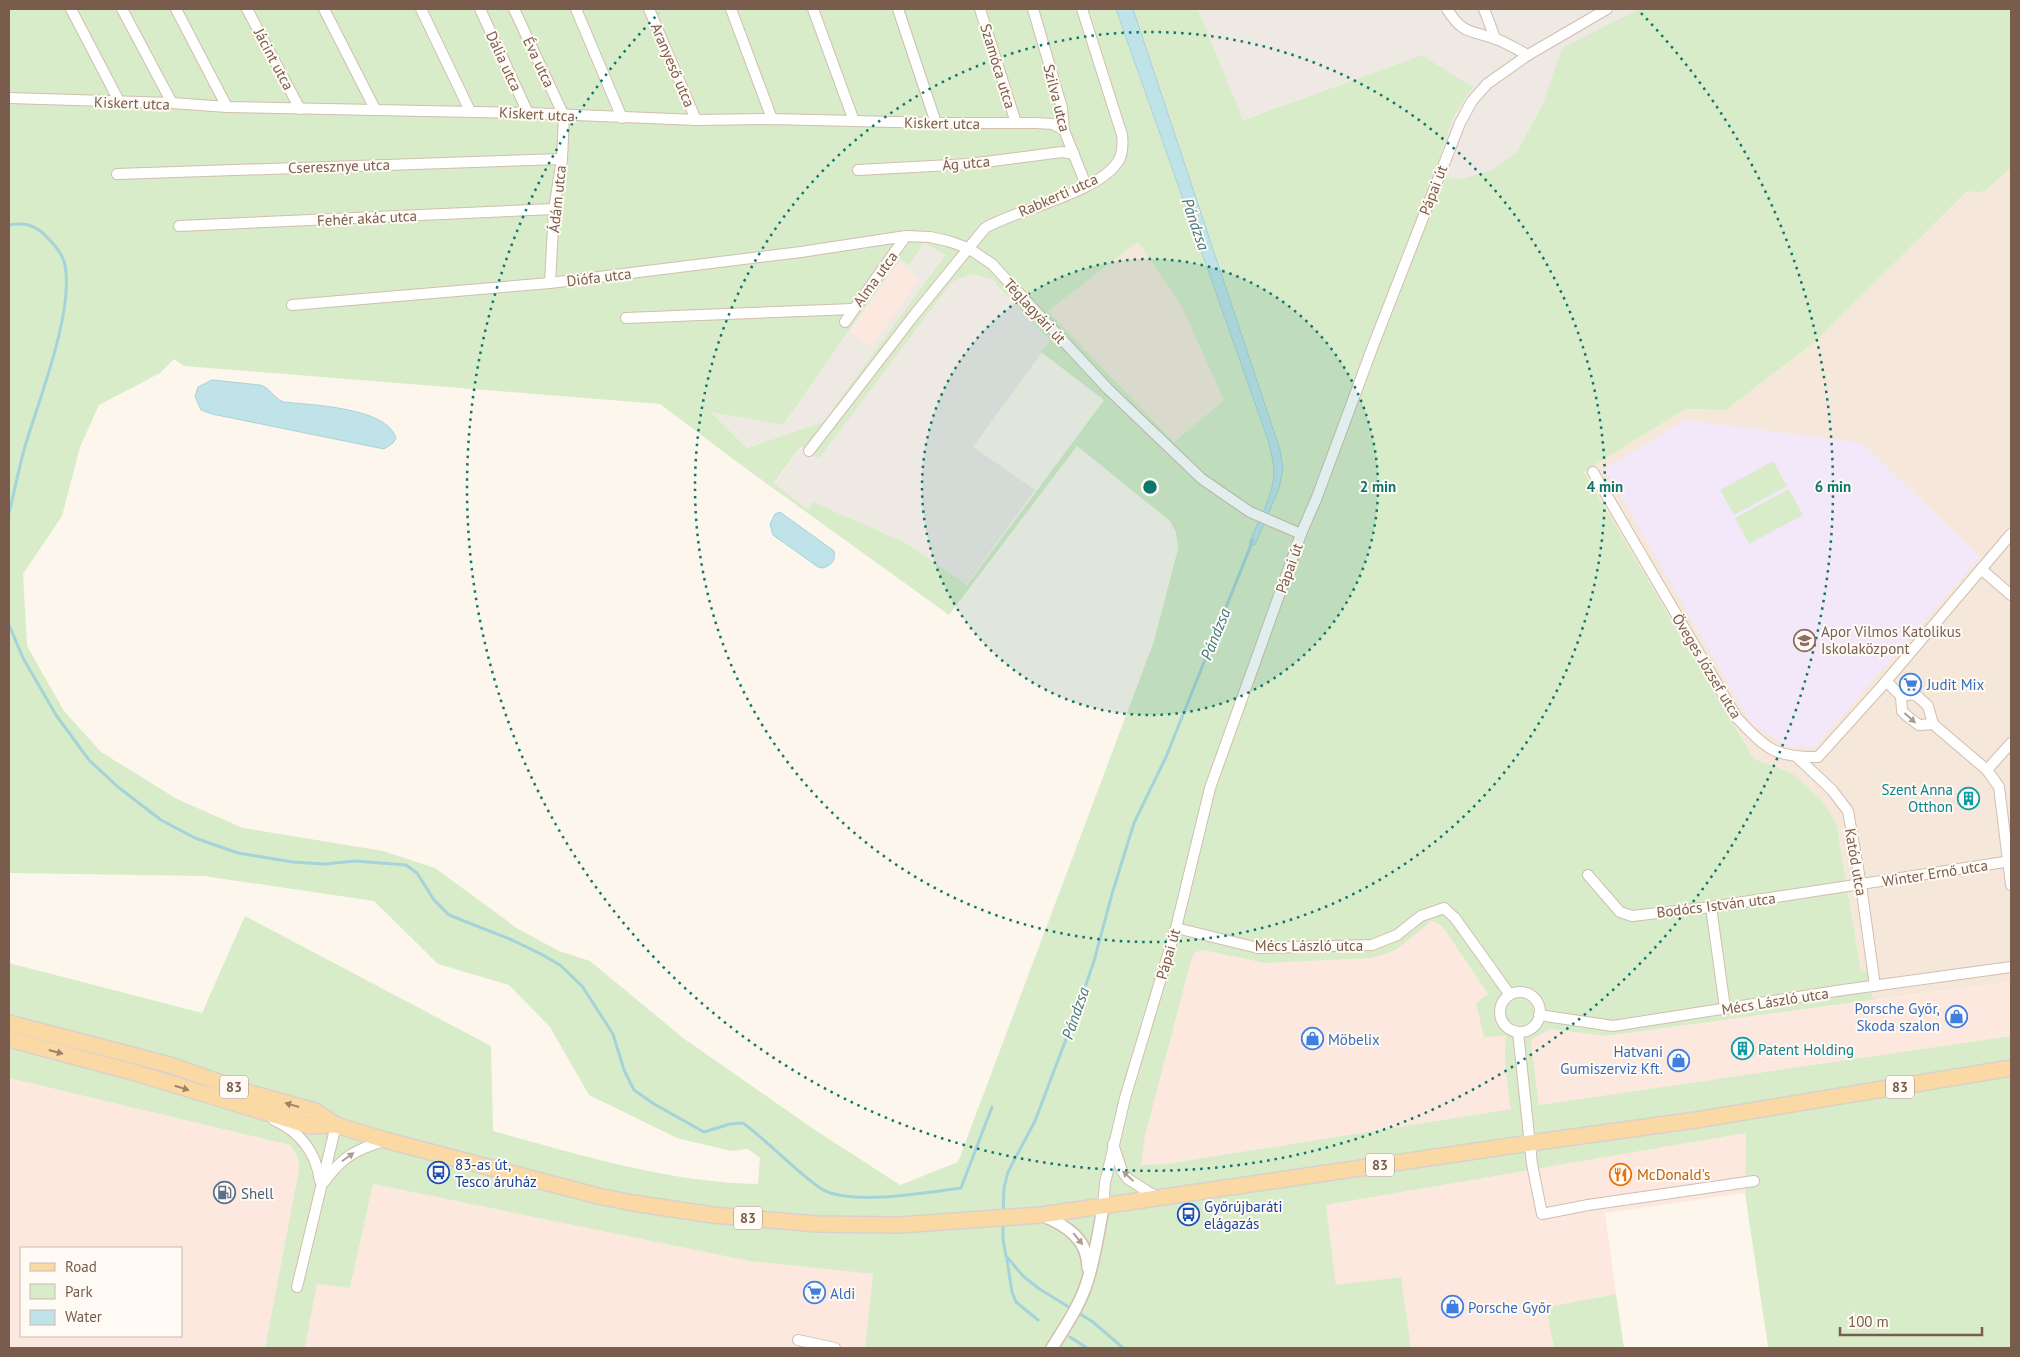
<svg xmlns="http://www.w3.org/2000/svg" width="2020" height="1357" viewBox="0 0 2020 1357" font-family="'PT Sans',sans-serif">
  <rect width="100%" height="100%" fill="#fdf6ec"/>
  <g fill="#f5e8da">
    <polygon points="2011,168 2011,982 1873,1000 1869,971 1861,971 1836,822 1792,773 1754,759 1584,472 1685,409 1726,410 1817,340 1967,191 1980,193 1985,191"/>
    <polygon points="1138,242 1182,305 1224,400 1174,442 1048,311"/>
  </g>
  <g fill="#fde8e0" fill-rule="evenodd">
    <polygon points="898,264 919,279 871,348 850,333"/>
    <polygon points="1433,921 1442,926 1488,994 1506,1036 1505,1047 1506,1080 1511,1109 1166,1164 1141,1165 1145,1136 1192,957 1196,952 1203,950 1264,963 1421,928"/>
    <polygon points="2011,982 2011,1036 1539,1105 1531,1040 1550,1029 1605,1036"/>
    <path d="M9,1078L290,1145L298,1158L299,1169L265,1348H9ZM21,1248H181V1336H21Z"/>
    <polygon points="1746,1133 1745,1193 1605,1213 1616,1294 1546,1307 1554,1348 1411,1348 1400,1277 1336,1286 1326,1205"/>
    <polygon points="373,1184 749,1261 873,1274 865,1348 305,1348 317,1284 350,1288"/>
  </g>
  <g fill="#efe9e4" fill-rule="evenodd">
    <polygon points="1198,9 1639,9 1563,48 1542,106 1516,153 1492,170 1459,179 1434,175 1453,118 1473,87 1422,55 1242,120"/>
    <path d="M924,243L945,255L823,422L747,448L710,411L783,425L899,259L909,265ZM898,264L919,279L871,347L850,332Z"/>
    <polygon points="972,274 992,280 1050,341 973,447 1035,490 966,585 906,543 813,503 808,510 774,484 802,447 819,457 952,282"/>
  </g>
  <polygon fill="#f3e8fa" points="1685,420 1862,443 1980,557 1814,748 1786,746 1751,723 1605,469"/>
  <g fill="#d8ecc9" fill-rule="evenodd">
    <path d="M9,9H1116L1269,443C1271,452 1274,461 1274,471C1275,495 1258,521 1249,542L1255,545L1283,469L1280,450L1133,9H1198L1243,120L1422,55L1473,87L1453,118L1434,175L1459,179L1492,170L1516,153L1542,106L1562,48L1639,9H2011V168L1985,191L1980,192V193L1967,191L1817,340L1726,410L1685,409L1584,472L1754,759L1792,773L1821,800L1836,822L1861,971H1869L1873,1000L1605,1036L1550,1029L1531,1040L1539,1105L2011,1036V1348H1762L1768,1347L1745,1193L1746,1133L1326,1205L1336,1285L1401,1277L1411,1348H865L873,1274L749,1261L373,1184L350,1288L317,1284L305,1348H265L299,1169L298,1158L290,1145L9,1078V963L202,1013L245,916L491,1046L493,1131C580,1155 667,1182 758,1184L760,1158L748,1149L731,1151L677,1138L589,1095L550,1027L509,985L438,964L374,901L204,876L9,873ZM1138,242L1181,305L1224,400L1174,442L1048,311ZM924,243L945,255L823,422L747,448L711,412L783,425L899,259L909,265ZM972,274L992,280L1050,341L1041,352L1104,400L967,585L906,543L813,502L808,510L774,483L801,447L819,458L952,282ZM174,359L184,366L660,404L741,465L949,615L1077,446L1170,521L1176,532L1178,549L1154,641L958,1162L900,1185L812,1128L683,1038L590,961L559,951L518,929L435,868L383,851L243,828L177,799L101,752L64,711L27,646L23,574L62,516L80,447L99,405L160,373ZM1432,921L1442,926L1488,994L1476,1003L1484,1037L1506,1036C1503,1060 1507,1085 1511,1109L1166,1164L1141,1165L1145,1136L1192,957L1196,952L1203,950L1264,963L1371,958L1394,951Z"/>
    <polygon points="1773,461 1787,486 1734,515 1720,490"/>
    <polygon points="1789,489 1803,515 1749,544 1735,518"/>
    <polygon points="1616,1294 1624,1348 1554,1348 1546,1307"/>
  </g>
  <g fill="#bfe3e8" stroke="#a5d3da">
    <path d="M1116,9H1133L1280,450L1283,469L1279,488L1255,545L1249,543C1258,521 1273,497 1274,473C1274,463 1271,453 1269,443Z"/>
    <path d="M212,380L260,385C269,387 273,397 283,402C310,405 387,407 396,438L393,443L384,449L212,414L201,410L195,396L198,387Z"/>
    <path d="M780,512L834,551C836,560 832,565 823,568L818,567L773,535L770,524L775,514Z"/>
  </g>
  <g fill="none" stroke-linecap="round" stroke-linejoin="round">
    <g stroke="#a5d3da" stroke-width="3">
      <path d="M9,225C24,222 35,225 46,236C54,244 63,254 65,265C74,311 40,397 26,443C19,466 15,490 9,513"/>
      <path d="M9,625L23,658L56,715L89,760L118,787L161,820L195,838L238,853L293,862L325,864L355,861L406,865L417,873L434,900L449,915L512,940L541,954L560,965L582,986L613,1034L624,1070L634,1090L654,1104L704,1132L730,1124L743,1123C770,1143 793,1169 820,1188C848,1207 927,1192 961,1188L992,1107"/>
      <polyline points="1003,1214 1004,1188 1008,1172 1035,1121 1079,1005 1094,961 1112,894 1134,823 1166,757 1253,540"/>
      <polyline points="1003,1222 1003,1239 1006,1256 1023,1276 1038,1288 1093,1322 1123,1348"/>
      <polyline points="1007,1260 1012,1292 1016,1302 1038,1320"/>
      <polyline points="1070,1337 1087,1348"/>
    </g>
    <defs>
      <g id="minor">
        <polyline points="71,9 120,103"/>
        <polyline points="122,9 172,103"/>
        <polyline points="176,9 227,107"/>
        <polyline points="247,9 300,109"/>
        <polyline points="324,9 375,109"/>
        <polyline points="421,9 470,111"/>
        <polyline points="480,9 528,113"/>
        <polyline points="514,9 564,116 562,159 554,209 550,283"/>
        <polyline points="576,9 622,118"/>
        <polyline points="649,9 696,120"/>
        <polyline points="731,9 772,119"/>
        <polyline points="813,9 854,121"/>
        <polyline points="898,9 936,123"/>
        <polyline points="980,9 1016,123"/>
        <polyline points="1033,9 1062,108 1064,130 1086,185"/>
        <path d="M1447,9C1463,35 1471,30 1496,39C1507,43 1518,50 1528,55"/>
        <polyline points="1484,9 1495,38"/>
        <polyline points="9,98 172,103 227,107 528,113 696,120 772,119 936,123 1035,123 1053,124 1064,130"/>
        <polyline points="858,170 969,164 1062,152 1074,154"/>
        <polyline points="117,174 562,159"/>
        <polyline points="179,226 554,209"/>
        <polyline points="292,305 550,283 801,252 906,236 930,237 948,241 968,248 992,264 1108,389 1202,479 1250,512 1301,534"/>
        <polyline points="626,318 853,309"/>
        <polyline points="845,322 906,236"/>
        <path d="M809,451L915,314L985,228C1017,209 1104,192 1120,158C1123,150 1123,143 1122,135L1082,9"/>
        <path d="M1593,472L1737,718C1766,748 1774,758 1818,757L1882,686L2011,534"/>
        <polyline points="1981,569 2011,595"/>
        <polyline points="1886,681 1901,696 1902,711 1907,716 1919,725 1933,724"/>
        <polyline points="1901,696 1912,694 1917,696 1928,706 1933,724 1987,770 1999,787 2011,885"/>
        <polyline points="1798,758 1832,790 1848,811 1861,885 1875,986"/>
        <polyline points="1987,770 2011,743"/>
        <polyline points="1588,875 1620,912 1632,916 1711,907 2011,861"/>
        <polyline points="1711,907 1725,1008"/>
        <polyline points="1176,928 1258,948 1372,945 1397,935 1421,916 1444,908 1455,918 1510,995"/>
        <circle cx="1520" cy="1012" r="20"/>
        <polyline points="1539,1015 1613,1026 1843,990 2011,967"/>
        <polyline points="1518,1032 1532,1164 1542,1214 1588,1205 1754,1181"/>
        <path d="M274,1120C300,1132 316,1152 320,1181"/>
        <polyline points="1113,1144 1122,1171 1128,1179 1158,1198"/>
        <path d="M324,1182C342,1157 355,1150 384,1141"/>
        <polyline points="1103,1207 1105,1183 1125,1098 1176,928 1210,788 1301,534 1317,497 1373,346 1460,123 1472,101 1487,84 1528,55 1607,9"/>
        <polyline points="297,1287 336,1125"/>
        <polyline points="798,1340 835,1348"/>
      </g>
      <g id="tertiary">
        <path d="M1041,1215C1066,1225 1088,1239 1088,1268"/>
        <path d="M1052,1348C1065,1327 1081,1304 1088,1279C1095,1256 1099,1231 1103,1207"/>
      </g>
      <g id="primary">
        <polyline points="9,1023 170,1065 250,1093 315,1111 336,1125 385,1140 598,1196 633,1203 713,1215 816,1224 899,1225 1041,1215 1530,1143 1696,1120 2011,1068"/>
        <polyline points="9,1039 136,1073 310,1126 336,1125"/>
      </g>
    </defs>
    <use href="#minor" stroke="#d1beb0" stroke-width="12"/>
    <use href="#tertiary" stroke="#d1beb0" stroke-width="14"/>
    <use href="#primary" stroke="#dad1cd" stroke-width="18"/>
    <use href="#minor" stroke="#fff" stroke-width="10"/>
    <use href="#tertiary" stroke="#fff" stroke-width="11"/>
    <use href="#primary" stroke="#fbd9a5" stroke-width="15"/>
  </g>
  <defs><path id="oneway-solid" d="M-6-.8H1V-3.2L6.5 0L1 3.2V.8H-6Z" transform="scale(1.25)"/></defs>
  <g fill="#af9d94">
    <use href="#oneway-solid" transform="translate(1910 718) rotate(42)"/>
    <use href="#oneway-solid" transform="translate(348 1157) rotate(-35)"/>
    <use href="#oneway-solid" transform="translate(1128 1176) rotate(-137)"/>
    <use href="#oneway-solid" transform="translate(1078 1239) rotate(51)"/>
  </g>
  <g fill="#a18267">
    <use href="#oneway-solid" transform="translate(56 1052) rotate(15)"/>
    <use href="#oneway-solid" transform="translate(182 1088) rotate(17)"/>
    <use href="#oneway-solid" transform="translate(292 1105) rotate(-164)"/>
  </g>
  <circle cx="1150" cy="487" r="228" fill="#0f766e" fill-opacity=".12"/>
  <g fill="none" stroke="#0f766e" stroke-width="2.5" stroke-dasharray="2.5 5">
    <circle cx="1150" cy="487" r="228"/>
    <circle cx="1150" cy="487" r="455"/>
    <path d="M1641 13A683 683 0 1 1 659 13"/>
  </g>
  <defs>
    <symbol id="school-ring" viewBox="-11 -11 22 22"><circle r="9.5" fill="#fffaf3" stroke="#8d6e63" stroke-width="1.5"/><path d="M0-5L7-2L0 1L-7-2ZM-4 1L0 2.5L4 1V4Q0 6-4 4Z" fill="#8d6e63"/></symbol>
    <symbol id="supermarket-ring" viewBox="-11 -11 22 22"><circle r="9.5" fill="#fffaf3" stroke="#3f7fe0" stroke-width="1.5"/><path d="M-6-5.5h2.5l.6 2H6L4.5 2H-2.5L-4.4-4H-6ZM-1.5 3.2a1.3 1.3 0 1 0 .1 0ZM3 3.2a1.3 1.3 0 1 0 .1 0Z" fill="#3f7fe0"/></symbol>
    <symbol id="building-ring" viewBox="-11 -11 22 22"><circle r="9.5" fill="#fffaf3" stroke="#0f9aa8" stroke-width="1.5"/><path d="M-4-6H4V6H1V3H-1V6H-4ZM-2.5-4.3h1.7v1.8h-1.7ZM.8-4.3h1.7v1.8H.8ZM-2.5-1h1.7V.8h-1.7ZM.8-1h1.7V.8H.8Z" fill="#0f9aa8"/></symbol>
    <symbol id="shop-ring" viewBox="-11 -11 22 22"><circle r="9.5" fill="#fffaf3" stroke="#3f7fe0" stroke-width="1.5"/><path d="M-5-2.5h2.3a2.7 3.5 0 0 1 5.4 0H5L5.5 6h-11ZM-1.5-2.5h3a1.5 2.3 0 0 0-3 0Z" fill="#3f7fe0"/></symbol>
    <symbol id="bus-ring" viewBox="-11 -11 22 22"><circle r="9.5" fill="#fffaf3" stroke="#1a4fb4" stroke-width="1.5"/><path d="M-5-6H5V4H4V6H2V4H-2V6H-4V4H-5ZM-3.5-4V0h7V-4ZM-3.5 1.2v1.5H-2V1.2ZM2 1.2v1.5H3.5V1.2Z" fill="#1a4fb4"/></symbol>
    <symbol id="restaurant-ring" viewBox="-11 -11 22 22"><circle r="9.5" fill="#fffaf3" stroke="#e8710a" stroke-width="1.5"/><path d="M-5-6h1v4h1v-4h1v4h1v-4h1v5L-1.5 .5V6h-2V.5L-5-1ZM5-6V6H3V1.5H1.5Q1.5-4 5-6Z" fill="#e8710a"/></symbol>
    <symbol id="fuel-ring" viewBox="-11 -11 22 22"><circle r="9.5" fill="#fffaf3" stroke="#5c6f8a" stroke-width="1.5"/><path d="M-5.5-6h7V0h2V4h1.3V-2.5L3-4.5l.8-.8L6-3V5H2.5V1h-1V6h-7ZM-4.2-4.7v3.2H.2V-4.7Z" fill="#5c6f8a"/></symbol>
  </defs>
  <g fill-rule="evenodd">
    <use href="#school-ring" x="1792" y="628" width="25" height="25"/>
    <use href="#supermarket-ring" x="1898" y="672" width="25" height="25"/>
    <use href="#building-ring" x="1956" y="786" width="25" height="25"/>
    <use href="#shop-ring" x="1944" y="1004" width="25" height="25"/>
    <use href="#shop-ring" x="1300" y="1026" width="25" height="25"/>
    <use href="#building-ring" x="1730" y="1036" width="25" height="25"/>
    <use href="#shop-ring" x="1666" y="1048" width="25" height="25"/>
    <use href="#bus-ring" x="426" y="1160" width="25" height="25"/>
    <use href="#restaurant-ring" x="1608" y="1162" width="25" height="25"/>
    <use href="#fuel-ring" x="212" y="1180" width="25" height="25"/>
    <use href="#bus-ring" x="1176" y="1202" width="25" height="25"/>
    <use href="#supermarket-ring" x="802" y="1280" width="25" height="25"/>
    <use href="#shop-ring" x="1440" y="1294" width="25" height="25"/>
  </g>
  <g text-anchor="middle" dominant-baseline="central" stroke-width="4" stroke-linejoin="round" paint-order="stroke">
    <g fill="#fffaf3" stroke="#a28b7f" stroke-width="1">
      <rect x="220" y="1075.5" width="28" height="23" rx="4"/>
      <rect x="1886" y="1075.5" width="28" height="23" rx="4"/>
      <rect x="1366" y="1153.5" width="28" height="23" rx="4"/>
      <rect x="734" y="1206.5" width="28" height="23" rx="4"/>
    </g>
    <g font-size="14" font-weight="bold" fill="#7a5c4d">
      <text x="234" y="1087">83</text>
      <text x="1900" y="1087">83</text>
      <text x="1380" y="1165">83</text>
      <text x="748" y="1218">83</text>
    </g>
    <g font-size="15" fill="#7a5c4d" stroke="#fffaf3">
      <text transform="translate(274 59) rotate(62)">Jácint utca</text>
      <text transform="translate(504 61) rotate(65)">Dália utca</text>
      <text transform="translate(539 62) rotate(65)">Éva utca</text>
      <text transform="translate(673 65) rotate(67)">Aranyeső utca</text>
      <text transform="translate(998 66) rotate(73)">Szamóca utca</text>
      <text transform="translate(1057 98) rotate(76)">Szilva utca</text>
      <text transform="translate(132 103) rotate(2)">Kiskert utca</text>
      <text transform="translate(537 114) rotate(3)">Kiskert utca</text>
      <text transform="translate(942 123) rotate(1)">Kiskert utca</text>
      <text transform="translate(966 163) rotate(-5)">Ág utca</text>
      <text transform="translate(339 166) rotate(-2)">Cseresznye utca</text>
      <text transform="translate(1433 190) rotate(-69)">Pápai út</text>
      <text transform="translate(1058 195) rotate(-24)">Rabkerti utca</text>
      <text transform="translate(557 199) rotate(-84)">Ádám utca</text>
      <text transform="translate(367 218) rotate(-3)">Fehér akác utca</text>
      <text transform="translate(599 277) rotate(-7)">Diófa utca</text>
      <text transform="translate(875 279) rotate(-54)">Alma utca</text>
      <text transform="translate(1035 311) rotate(47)">Téglagyári út</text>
      <text transform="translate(1289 568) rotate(-70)">Pápai út</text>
      <text transform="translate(1707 666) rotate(59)">Öveges József utca</text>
      <text transform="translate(1856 862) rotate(80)">Katód utca</text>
      <text transform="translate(1935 873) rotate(-9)">Winter Ernő utca</text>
      <text transform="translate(1716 905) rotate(-7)">Bodócs István utca</text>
      <text x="1309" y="945">Mécs László utca</text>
      <text transform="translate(1168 954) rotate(-74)">Pápai út</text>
      <text transform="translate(1775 1001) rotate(-9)">Mécs László utca</text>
    </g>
    <g font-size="15" fill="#785e54" stroke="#fffaf3" text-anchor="start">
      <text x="1821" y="631">Apor Vilmos Katolikus<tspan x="1821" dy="17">Iskolaközpont</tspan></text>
    </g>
    <g font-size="15" fill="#366cbe" stroke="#fffaf3" text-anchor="start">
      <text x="1927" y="684">Judit Mix</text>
      <text x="1940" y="1008" text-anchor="end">Porsche Győr,<tspan x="1940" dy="17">Skoda szalon</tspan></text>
      <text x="1328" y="1039">Möbelix</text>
      <text x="1663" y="1051" text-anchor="end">Hatvani<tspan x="1663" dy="17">Gumiszerviz Kft.</tspan></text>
      <text x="830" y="1293">Aldi</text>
      <text x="1468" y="1307">Porsche Győr</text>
    </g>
    <g font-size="15" fill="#0d838f" stroke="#fffaf3" text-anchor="end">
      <text x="1953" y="789">Szent Anna<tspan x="1953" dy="17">Otthon</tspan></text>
      <text x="1758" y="1049" text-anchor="start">Patent Holding</text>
    </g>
    <g font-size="15" fill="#164399" stroke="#fffaf3" text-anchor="start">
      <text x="455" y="1164">83-as út,<tspan x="455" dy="17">Tesco áruház</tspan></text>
      <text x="1204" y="1206">Győrújbaráti<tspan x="1204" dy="17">elágazás</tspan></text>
    </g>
    <g font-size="15" fill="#c56008" stroke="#fffaf3" text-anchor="start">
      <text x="1637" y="1174">McDonald's</text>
    </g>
    <g font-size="15" fill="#4e5e75" stroke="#fffaf3" text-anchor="start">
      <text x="241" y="1193">Shell</text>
    </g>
    <g font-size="16" font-style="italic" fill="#437c86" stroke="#fffaf3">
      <text transform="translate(1196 224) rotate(71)">Pándzsa</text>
      <text transform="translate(1215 634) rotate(-68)">Pándzsa</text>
      <text transform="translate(1075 1013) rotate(-71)">Pándzsa</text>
    </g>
  </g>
  <circle cx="1150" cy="487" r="8" fill="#0f766e" stroke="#fffaf3" stroke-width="2.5"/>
  <g font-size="15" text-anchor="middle" font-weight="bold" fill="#0f766e" stroke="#fffaf3" stroke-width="4" stroke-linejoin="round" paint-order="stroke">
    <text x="1378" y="492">2 min</text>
    <text x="1605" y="492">4 min</text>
    <text x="1833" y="492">6 min</text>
  </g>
  <rect width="2020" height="1357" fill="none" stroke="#7a5c4d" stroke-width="20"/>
  <rect x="20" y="1247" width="162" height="90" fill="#fffaf3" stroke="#cabbb1"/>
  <rect x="30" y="1263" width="25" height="8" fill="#fbd9a5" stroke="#cabbb1"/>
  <text x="65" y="1272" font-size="15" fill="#7a5c4d">Road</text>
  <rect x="30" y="1284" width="25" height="15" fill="#d8ecc9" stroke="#cabbb1"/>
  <text x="65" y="1297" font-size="15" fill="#7a5c4d">Park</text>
  <rect x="30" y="1310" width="25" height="15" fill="#bfe3e8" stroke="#cabbb1"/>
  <text x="65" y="1322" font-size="15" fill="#7a5c4d">Water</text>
  <path d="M1840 1327v8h142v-8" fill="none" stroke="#7a5c4d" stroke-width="2.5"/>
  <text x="1848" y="1327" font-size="15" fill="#7a5c4d" stroke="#fffaf3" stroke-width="4" paint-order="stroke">100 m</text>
</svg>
